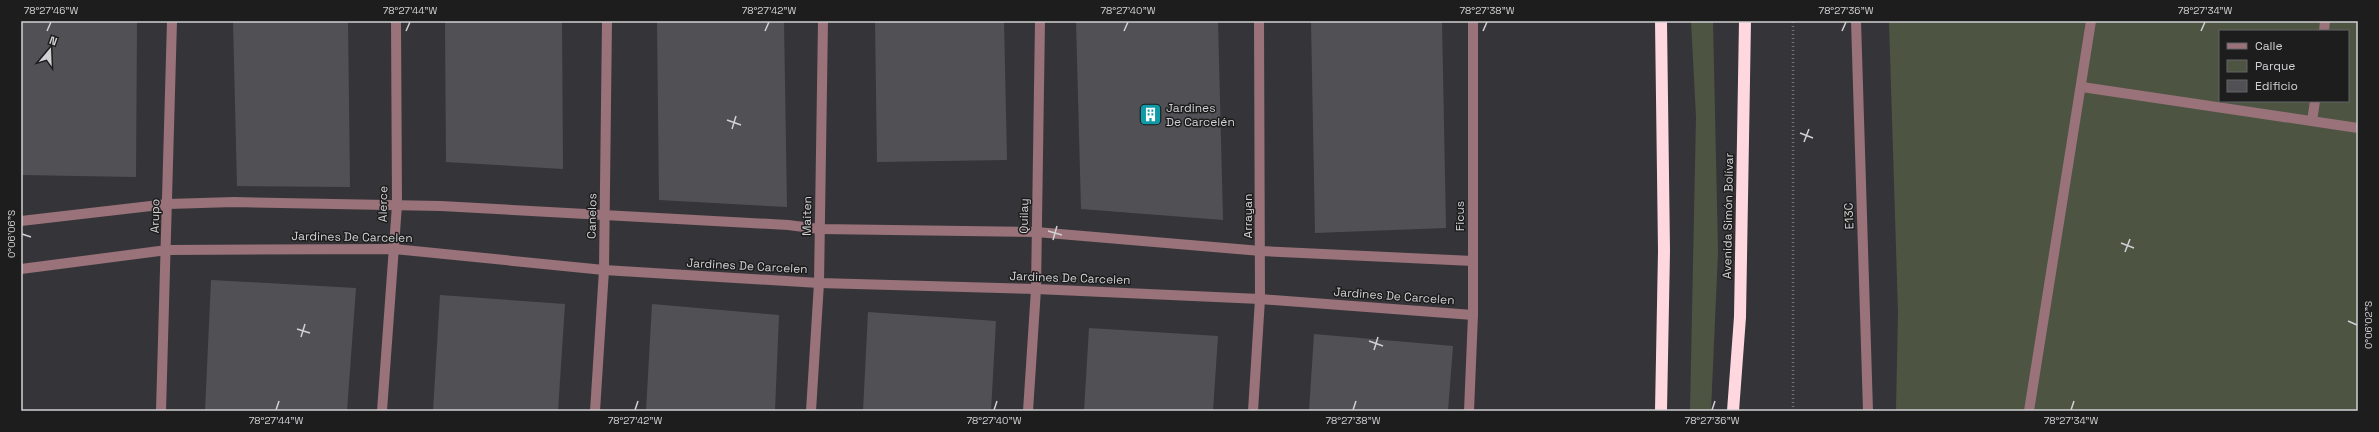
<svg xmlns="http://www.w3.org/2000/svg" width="2379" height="432" viewBox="0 0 2379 432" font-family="'Space Grotesk',sans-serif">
  <rect width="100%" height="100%" fill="#353539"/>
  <g fill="#4d5542" fill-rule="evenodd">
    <polygon points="1691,21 1713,21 1718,252 1711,411 1690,411 1696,117"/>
    <path d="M1889,21H2358V411H1896L1898,312ZM2220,31H2348V101H2220Z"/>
  </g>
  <g fill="#515155">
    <polygon points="21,21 137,21 136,177 21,175"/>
    <polygon points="233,21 348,21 350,187 237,186"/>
    <polygon points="445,21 562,21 563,169 446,162"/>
    <polygon points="657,21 784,21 787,207 659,200"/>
    <polygon points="875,21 1004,21 1007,160 877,162"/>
    <polygon points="1076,21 1218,21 1223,220 1081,209"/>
    <polygon points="1311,21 1442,21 1446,228 1315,233"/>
    <polygon points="211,280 356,288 347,411 205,411"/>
    <polygon points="440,295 565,304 558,411 433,411"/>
    <polygon points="652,304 779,315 775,411 646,411"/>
    <polygon points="868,312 996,321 991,411 863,411"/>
    <polygon points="1089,328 1218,336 1213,411 1084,411"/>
    <polygon points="1314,334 1453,346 1448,411 1309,411"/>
  </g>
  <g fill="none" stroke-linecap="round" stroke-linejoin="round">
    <polyline stroke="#77777b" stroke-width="2.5" stroke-dasharray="1 3" stroke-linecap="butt" points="1793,411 1793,21"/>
    <g stroke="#99727a" stroke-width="10">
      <polyline points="1856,21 1868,411"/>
      <polyline points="2324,31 2325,21"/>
      <polyline points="2082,87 2358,128"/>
      <polyline points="2312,121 2315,101"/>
      <polyline points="21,221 168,204 234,202 441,206 788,225 820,229 1036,232 1261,251 1473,261"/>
      <polyline points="21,269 167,250 394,249 604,270 819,283 1036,289 1260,299 1473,315"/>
      <polyline points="161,411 172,21"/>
      <polyline points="382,411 397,205 396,21"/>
      <polyline points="595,411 604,270 607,21"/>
      <polyline points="811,411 819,283 823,21"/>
      <polyline points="1028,411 1036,289 1040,21"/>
      <polyline points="1253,411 1260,299 1259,21"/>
      <polyline points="1469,411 1473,315 1473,21"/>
      <polyline points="2029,411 2091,21"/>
    </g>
    <g stroke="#ffd8df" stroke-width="12">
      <polyline points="1661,21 1664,251 1661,411"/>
      <polyline points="1733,411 1740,317 1745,21"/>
    </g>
  </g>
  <path fill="none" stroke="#d1d1d4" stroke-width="1.5" d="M47,31L51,22M406,31L410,22M765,31L769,22M1124,31L1128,22M1483,31L1487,22M1842,31L1846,22M2201,31L2205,22M727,120L741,125M732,129L736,116M1800,133L1813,138M1804,142L1809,129M1048,231L1062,235M22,234L31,237M1053,240L1057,226M2121,243L2134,248M2125,252L2130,239M2348,321L2357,325M297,329L310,333M301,337L305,324M1369,341L1383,346M1374,350L1378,337M276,410L279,401M635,410L638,401M994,410L997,401M1353,410L1356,401M1712,410L1715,401M2071,410L2074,401"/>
  <defs>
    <symbol id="building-square" viewBox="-11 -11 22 22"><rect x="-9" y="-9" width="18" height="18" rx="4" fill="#0f9aa8" stroke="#1d1d1e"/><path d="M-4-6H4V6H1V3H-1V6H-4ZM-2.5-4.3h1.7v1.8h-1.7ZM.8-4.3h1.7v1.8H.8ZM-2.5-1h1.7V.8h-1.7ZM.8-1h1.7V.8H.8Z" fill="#fff"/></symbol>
  </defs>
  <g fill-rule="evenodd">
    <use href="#building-square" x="1138" y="102" width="25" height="25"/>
  </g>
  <g text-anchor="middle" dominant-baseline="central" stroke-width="3" stroke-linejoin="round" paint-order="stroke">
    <g font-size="12" fill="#d1d1d4" stroke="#1d1d1e" text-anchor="start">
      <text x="1166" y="108">Jardines<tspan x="1166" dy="14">De Carcelén</tspan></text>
    </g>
    <g font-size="12" fill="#d1d1d4" stroke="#1d1d1e">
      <text transform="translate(383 204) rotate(-89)">Alerce</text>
      <text transform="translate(155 216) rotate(-89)">Arupo</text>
      <text transform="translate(592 216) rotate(-89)">Canelos</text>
      <text transform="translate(807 216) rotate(-89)">Maiten</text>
      <text transform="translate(1024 216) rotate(-89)">Quilay</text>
      <text transform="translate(1248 216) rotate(-90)">Arrayan</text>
      <text transform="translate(1460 216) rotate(-90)">Ficus</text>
      <text transform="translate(1728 216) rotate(-89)">Avenida Simón Bolívar</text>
      <text transform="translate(1849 216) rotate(-92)">E13C</text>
      <text transform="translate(352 237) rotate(1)">Jardines De Carcelen</text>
      <text transform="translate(747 266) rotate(3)">Jardines De Carcelen</text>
      <text transform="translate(1070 278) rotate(2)">Jardines De Carcelen</text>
      <text transform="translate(1394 296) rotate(4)">Jardines De Carcelen</text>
    </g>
  </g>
  <rect width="2379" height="432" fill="none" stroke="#1d1d1e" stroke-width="44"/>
  <rect x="2219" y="30" width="130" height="72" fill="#1d1d1e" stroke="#656567"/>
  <rect x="2227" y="43" width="20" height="6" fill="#99727a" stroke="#656567"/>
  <text x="2255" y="50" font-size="12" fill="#d1d1d4">Calle</text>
  <rect x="2227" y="60" width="20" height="12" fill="#4d5542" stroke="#656567"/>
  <text x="2255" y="70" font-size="12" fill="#d1d1d4">Parque</text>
  <rect x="2227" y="80" width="20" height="12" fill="#515155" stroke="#656567"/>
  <text x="2255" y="90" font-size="12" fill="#d1d1d4">Edificio</text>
  <g transform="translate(50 50) rotate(19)" stroke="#1d1d1e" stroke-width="3" paint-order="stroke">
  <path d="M0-3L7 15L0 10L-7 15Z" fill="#d1d1d4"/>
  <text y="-6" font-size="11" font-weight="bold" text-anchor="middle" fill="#d1d1d4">N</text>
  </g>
  <rect x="22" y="22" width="2335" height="388" fill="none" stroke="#d1d1d4" stroke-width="1.5"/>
  <g font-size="10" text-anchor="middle" fill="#d1d1d4">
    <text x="51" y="14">78°27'46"W</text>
    <text x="410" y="14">78°27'44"W</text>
    <text x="769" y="14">78°27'42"W</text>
    <text x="1128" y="14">78°27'40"W</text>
    <text x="1487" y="14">78°27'38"W</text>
    <text x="1846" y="14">78°27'36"W</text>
    <text x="2205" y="14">78°27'34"W</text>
    <text transform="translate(11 234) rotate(-90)" y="4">0°06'06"S</text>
    <text transform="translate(2368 325) rotate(-90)" y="4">0°06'02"S</text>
    <text x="276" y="424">78°27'44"W</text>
    <text x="635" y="424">78°27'42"W</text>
    <text x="994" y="424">78°27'40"W</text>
    <text x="1353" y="424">78°27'38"W</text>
    <text x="1712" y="424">78°27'36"W</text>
    <text x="2071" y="424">78°27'34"W</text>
  </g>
</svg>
